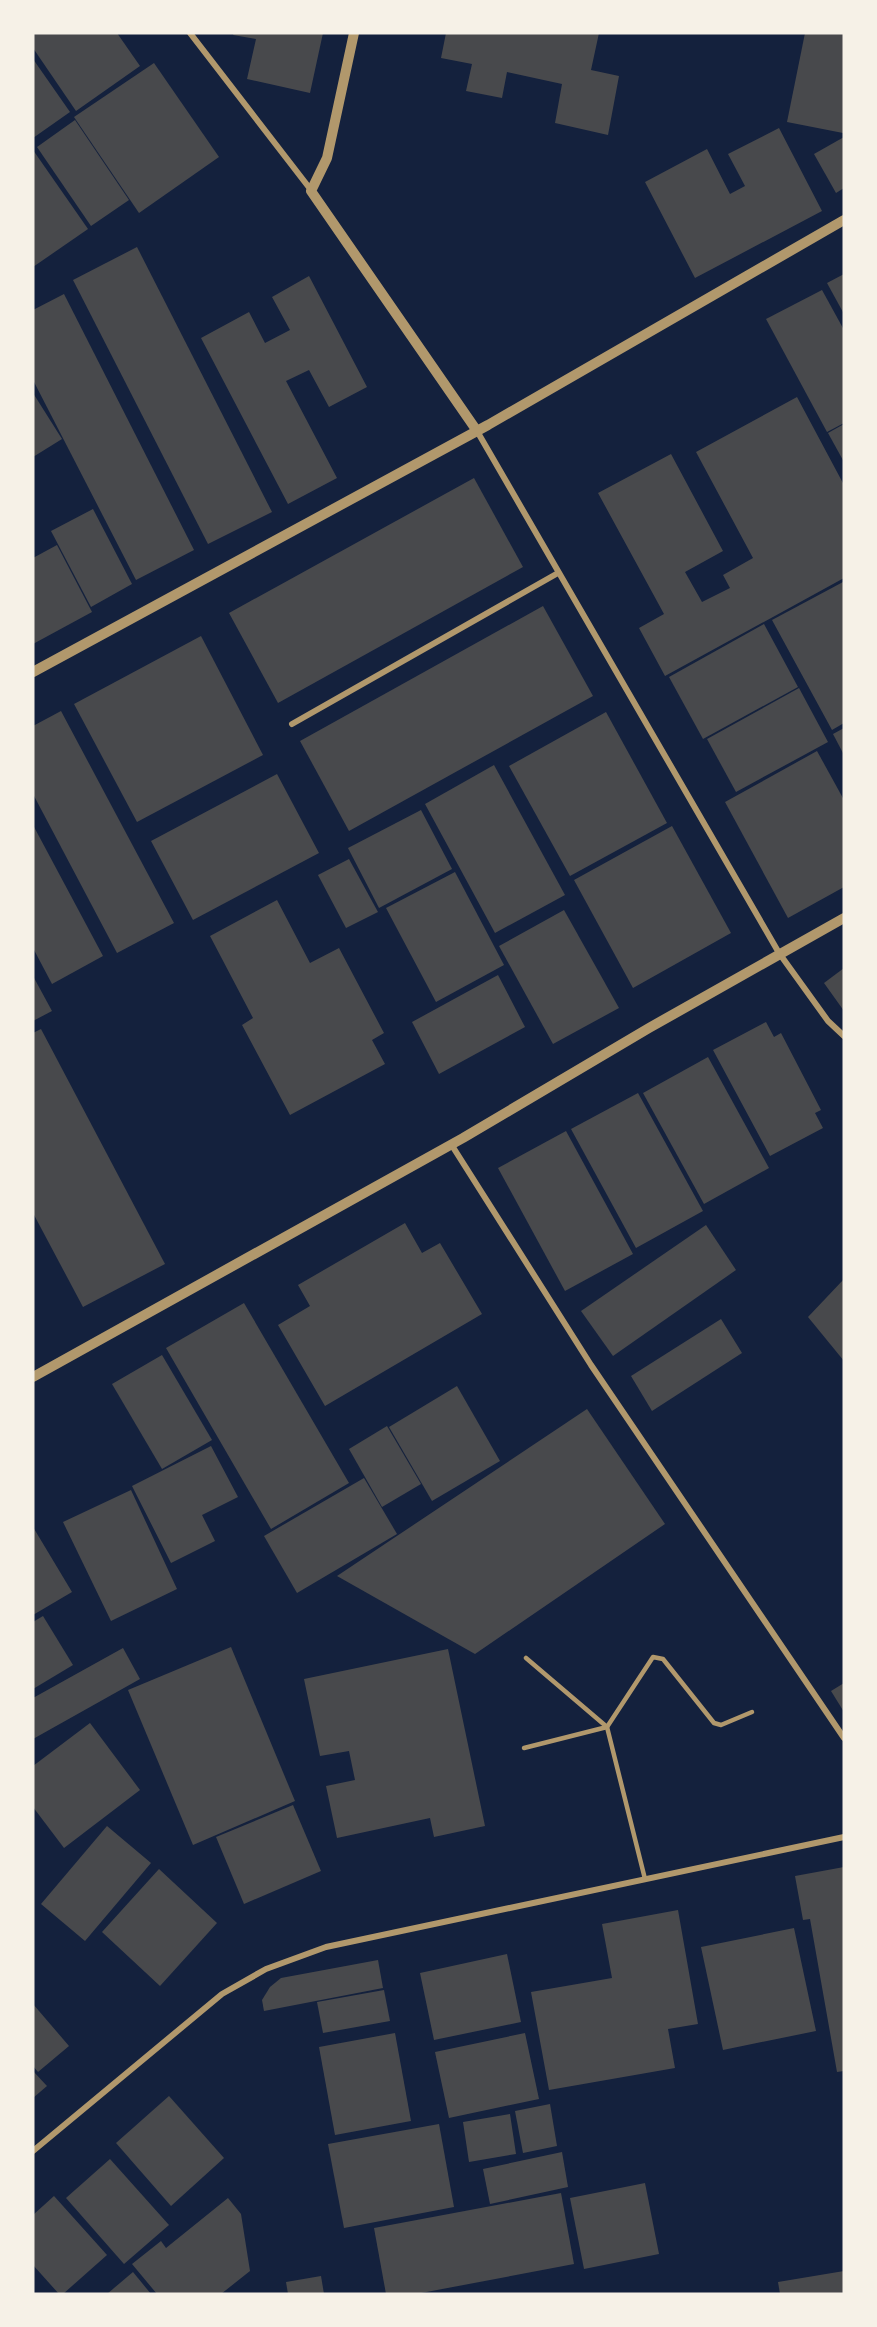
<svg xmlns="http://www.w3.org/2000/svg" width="877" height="2327" viewBox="0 0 877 2327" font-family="Poppins,sans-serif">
  <rect width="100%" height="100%" fill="#14213d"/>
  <g fill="#48494c">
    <polygon points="33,33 117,33 140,66 76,111 33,48"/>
    <polygon points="234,33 323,33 310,93 247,79 256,39 233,35"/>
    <polygon points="446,33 599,33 591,70 619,76 608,135 555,123 562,84 507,72 502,98 466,91 472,64 441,58"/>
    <polygon points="805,33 844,33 843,133 787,122"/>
    <polygon points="33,59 70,112 33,138"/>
    <polygon points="154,63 219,157 139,213 74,117"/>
    <polygon points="75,120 129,200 91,226 37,147"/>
    <polygon points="779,128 822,211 695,278 645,182 707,149 730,194 745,186 728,154"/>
    <polygon points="844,137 844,188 836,193 814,154"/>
    <polygon points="33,150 88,229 33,267"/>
    <polygon points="137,247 272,512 208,544 73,280"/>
    <polygon points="844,274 844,314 827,283"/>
    <polygon points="309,276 367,387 329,407 309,370 286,381 337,478 288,504 201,338 249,312 265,343 290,330 272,297"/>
    <polygon points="822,290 844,330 844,423 827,432 766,319"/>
    <polygon points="64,294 194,550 136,580 33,380 33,310"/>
    <polygon points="33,393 62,439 33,457"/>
    <polygon points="797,397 844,485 844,578 665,676 639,628 664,614 598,493 671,454 723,551 685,572 702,602 730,588 723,575 753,558 696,452"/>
    <polygon points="844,424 844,462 828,433"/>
    <polygon points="474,478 523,567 278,703 229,613"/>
    <polygon points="93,509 132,584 91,607 51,531"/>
    <polygon points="57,545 92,612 33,644 33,558"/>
    <polygon points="843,582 844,723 832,730 772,620"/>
    <polygon points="543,606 593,696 349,831 300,741"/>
    <polygon points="764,624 798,687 703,739 669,677"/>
    <polygon points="201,636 263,755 137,822 74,704"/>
    <polygon points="799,688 828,742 736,792 707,739"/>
    <polygon points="61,711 174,923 117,953 33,794 33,726"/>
    <polygon points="606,712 667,823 570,876 509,766"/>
    <polygon points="844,728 844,755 833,734"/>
    <polygon points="817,751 844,800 844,887 788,918 725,802"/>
    <polygon points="494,765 565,895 495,933 425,804"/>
    <polygon points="277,774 319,853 193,920 151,841"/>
    <polygon points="421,810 452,869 379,908 348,848"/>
    <polygon points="33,825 103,956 52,984 33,948"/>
    <polygon points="672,826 731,933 633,988 574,880"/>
    <polygon points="349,859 378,912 346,928 318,875"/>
    <polygon points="455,872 504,965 436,1002 386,908"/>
    <polygon points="277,900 310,963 339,948 384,1033 372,1040 385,1064 290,1115 242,1025 253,1018 210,936"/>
    <polygon points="564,910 619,1008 553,1044 499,946"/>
    <polygon points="844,968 844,1011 824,983"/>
    <polygon points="498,975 525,1027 439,1074 412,1022"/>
    <polygon points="33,976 52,1011 33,1021"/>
    <polygon points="766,1022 774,1037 781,1033 821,1110 815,1113 823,1128 770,1156 713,1050"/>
    <polygon points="41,1029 165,1264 83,1307 33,1213 33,1033"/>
    <polygon points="708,1057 769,1168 704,1204 643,1093"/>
    <polygon points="638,1093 703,1211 636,1248 571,1129"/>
    <polygon points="566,1131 633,1254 565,1291 498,1168"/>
    <polygon points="405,1223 422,1253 440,1243 482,1314 325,1406 278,1325 310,1306 298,1285"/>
    <polygon points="706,1225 736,1270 613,1356 581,1311"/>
    <polygon points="844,1279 844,1361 808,1317"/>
    <polygon points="244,1303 349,1483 271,1529 166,1348"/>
    <polygon points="721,1319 742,1353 652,1411 631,1376"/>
    <polygon points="162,1355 212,1440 162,1469 112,1384"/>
    <polygon points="457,1386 500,1461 432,1501 389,1427"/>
    <polygon points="587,1409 665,1524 475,1654 337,1576"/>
    <polygon points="387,1426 421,1484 382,1507 349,1449"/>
    <polygon points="211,1446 238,1497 202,1515 215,1541 171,1563 132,1486"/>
    <polygon points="364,1478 397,1534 297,1593 264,1536"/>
    <polygon points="131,1490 177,1589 111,1621 63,1522"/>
    <polygon points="33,1527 72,1592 33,1615"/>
    <polygon points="43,1616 73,1665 33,1689 33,1622"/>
    <polygon points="231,1647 295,1801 193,1845 128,1690"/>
    <polygon points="123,1648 140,1679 33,1739 33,1698"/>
    <polygon points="448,1649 485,1826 434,1837 430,1818 337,1838 326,1786 355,1780 349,1751 320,1756 304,1679"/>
    <polygon points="844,1683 844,1712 831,1691"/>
    <polygon points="90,1723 140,1790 64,1848 33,1807 33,1766"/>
    <polygon points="293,1805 321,1871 244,1904 216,1837"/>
    <polygon points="107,1826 151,1863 85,1941 41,1904"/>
    <polygon points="844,1867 844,2071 837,2072 810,1919 803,1920 795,1876"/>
    <polygon points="159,1869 217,1923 160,1986 102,1932"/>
    <polygon points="678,1910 698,2024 668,2029 675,2068 549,2090 531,1992 612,1978 602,1924"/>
    <polygon points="794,1928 816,2031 723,2050 701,1947"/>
    <polygon points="507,1954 521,2022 434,2040 420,1973"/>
    <polygon points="378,1960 383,1988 264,2011 262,2000 270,1987 281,1978"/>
    <polygon points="384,1990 390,2021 323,2033 317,2002"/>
    <polygon points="33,2004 69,2046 38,2072 33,2066"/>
    <polygon points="395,2033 411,2121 335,2135 319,2047"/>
    <polygon points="525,2033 539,2099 449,2118 435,2052"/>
    <polygon points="33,2071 47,2086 33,2098"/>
    <polygon points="169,2096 224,2158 171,2206 116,2143"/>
    <polygon points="550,2104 557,2146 523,2153 515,2111"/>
    <polygon points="510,2114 516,2154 469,2162 463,2122"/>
    <polygon points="439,2124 454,2207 344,2228 328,2144"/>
    <polygon points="562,2152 568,2187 490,2204 483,2169"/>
    <polygon points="110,2159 169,2225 124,2264 66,2198"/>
    <polygon points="645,2183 659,2254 584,2269 570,2198"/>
    <polygon points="561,2193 574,2264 416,2294 386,2294 374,2228"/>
    <polygon points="54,2196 107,2255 63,2294 59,2294 33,2265 33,2215"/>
    <polygon points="228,2198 241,2214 250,2271 221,2294 157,2294 132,2264 161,2241 166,2248"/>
    <polygon points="844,2271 844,2294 780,2294 778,2282"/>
    <polygon points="133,2272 151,2294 107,2294"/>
    <polygon points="321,2276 324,2294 288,2294 286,2282"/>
  </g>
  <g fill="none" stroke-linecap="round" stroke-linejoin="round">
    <g stroke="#b1986c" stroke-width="4.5">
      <polyline points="526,1658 607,1727 645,1879"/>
      <polyline points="524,1748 607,1727 653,1657 663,1659 714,1723 721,1725 752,1712"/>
    </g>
    <g stroke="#b1986c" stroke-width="6">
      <polyline points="190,33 311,190"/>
      <polyline points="477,431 779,953 828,1021 844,1036"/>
      <polyline points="292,724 558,573"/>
      <polyline points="451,1144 591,1365 844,1738"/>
      <polyline points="33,2151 222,1994 266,1969 326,1947 844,1837"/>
    </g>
    <g stroke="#b1986c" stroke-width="10">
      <polyline points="354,33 327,158 311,191 477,431"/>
      <polyline points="33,672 488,425 844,220"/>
      <polyline points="33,1377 463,1138 649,1028 844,918"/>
    </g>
  </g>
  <rect width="877" height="2327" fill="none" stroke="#f6f1e7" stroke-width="69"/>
</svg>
